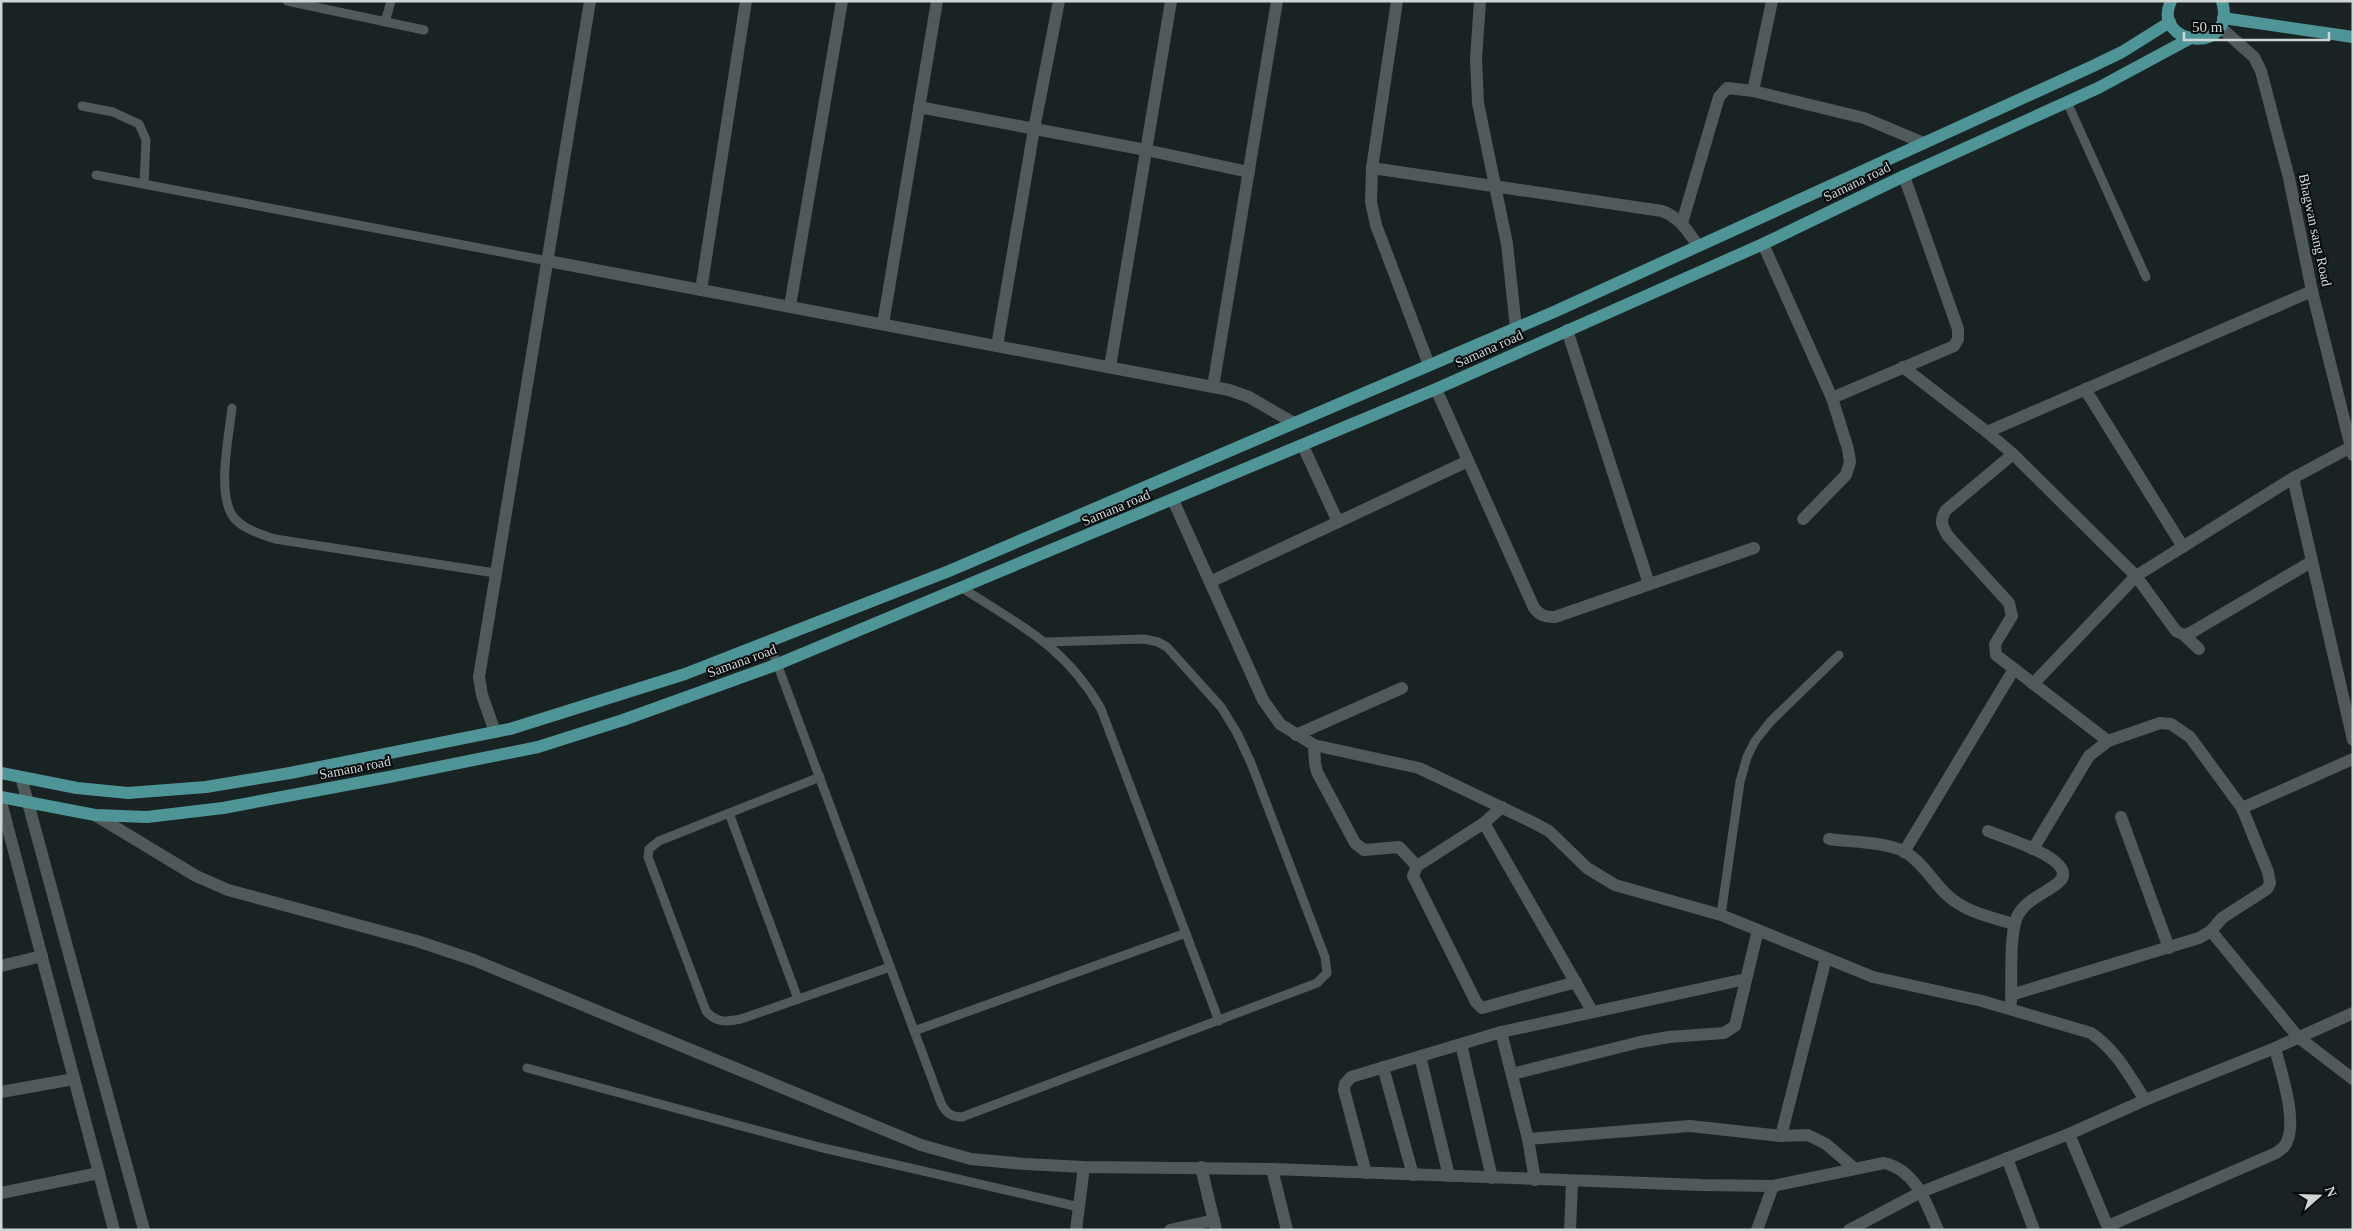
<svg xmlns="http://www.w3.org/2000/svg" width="2354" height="1231" viewBox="0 0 2354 1231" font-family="Georgia,serif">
  <rect width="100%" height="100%" fill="#1a2323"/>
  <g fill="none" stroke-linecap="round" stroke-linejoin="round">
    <g stroke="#505a5a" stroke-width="9">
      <polyline points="287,1 424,30"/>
      <polyline points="385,22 391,1"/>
      <polyline points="2067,102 2146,277"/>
      <polyline points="82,106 113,112 139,124 146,140 144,184"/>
      <polyline points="96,175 548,261"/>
      <path d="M232,408C229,436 217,491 232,515C241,529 261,534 275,539L495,573"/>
      <path d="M962,588C1020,625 1066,647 1101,709L1219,1021"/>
      <path d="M769,642L941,1103C946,1113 951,1117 962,1117L1317,983L1327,973L1325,957L1251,763L1237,733L1221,707L1167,647L1158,642L1144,639L1046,642"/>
      <path d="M820,777L659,841L649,849L648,857L706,1011C716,1023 726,1022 741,1019L890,967"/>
      <polyline points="729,813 798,999"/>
      <polyline points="1721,915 1740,782 1747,757 1755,741 1771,721 1839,655"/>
      <polyline points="914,1031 1186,933"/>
      <polyline points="527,1068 819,1147 1079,1207"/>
    </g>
    <g stroke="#505a5a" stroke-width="12">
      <polyline points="1397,1 1372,168 1371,202 1376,225 1429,365"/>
      <polyline points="1480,1 1476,59 1478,103 1507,244 1516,328"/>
      <polyline points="1753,91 1772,1"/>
      <polyline points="919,107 1146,150 1249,172"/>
      <path d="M1372,168L1662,211C1679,217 1688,231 1698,246"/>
      <polyline points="1682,223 1719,97 1727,88 1753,91 1864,118 1924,143"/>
      <polyline points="1763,244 1832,398 1848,449 1850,462 1846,475 1803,519"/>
      <polyline points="548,261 1229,390 1249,397 1292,422"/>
      <polyline points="701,290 746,1"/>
      <polyline points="790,306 842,1"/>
      <polyline points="883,324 937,1"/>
      <polyline points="1567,330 1649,584"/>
      <polyline points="997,346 1034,129 1059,1"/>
      <polyline points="1110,367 1171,1"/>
      <polyline points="1903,367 1987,432 2013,454 2136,576 2176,631 2184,635 2192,632 2311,562"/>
      <polyline points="1213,387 1277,1"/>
      <path d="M1436,389L1534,608C1541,616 1545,617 1555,617L1754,548"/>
      <polyline points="2085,389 2183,547"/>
      <polyline points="1832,398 1954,346 1958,339 1958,329 1904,176"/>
      <polyline points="1987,432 2312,291"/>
      <polyline points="1303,446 1338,522"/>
      <path d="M2013,454L1946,510C1939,521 1942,526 1948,536L2009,603L2012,616L1995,644L1996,655L2108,741"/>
      <polyline points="2293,478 2353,740"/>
      <path d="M1173,500L1263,700L1280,724L1314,745L1419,768L1534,823L1549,831L1587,868L1615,885L1721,915L1873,977L1982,1001L2091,1033C2116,1050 2129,1075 2145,1100"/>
      <polyline points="1210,582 1468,461"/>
      <polyline points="2184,635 2199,649"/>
      <polyline points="2033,684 2136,576 2293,478 2349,448"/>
      <polyline points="495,732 482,695 479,677 590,1"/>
      <polyline points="1296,735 1402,688"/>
      <polyline points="1314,745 1315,763 1317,772 1355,843 1364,850 1399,847 1417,866"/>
      <polyline points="21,777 144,1230"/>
      <polyline points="1,802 114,1230"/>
      <polyline points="1502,807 1484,823 1417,866 1413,876 1476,1002 1482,1008 1576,982"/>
      <polyline points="2242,808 2353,759"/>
      <path d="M95,815L196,876L228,890L417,941L474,960L921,1145L971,1159L1025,1164L1084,1167L1272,1169L1701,1185L1773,1186L1884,1163C1916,1170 1926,1203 1938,1230"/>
      <polyline points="2121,817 2169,948"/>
      <polyline points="1484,823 1592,1011"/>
      <path d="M1988,831C2002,837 2084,861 2058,883C2044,894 2025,900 2017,917C2009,936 2012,980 2011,1002"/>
      <path d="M1829,839C1850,842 1887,842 1905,852C1921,861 1932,880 1945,893C1964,912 1990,917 2014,924"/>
      <polyline points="1904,852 2014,669"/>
      <polyline points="2211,931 2298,1037 2353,1079"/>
      <polyline points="1,966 42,956"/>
      <polyline points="2011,995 2199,938 2211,931 2222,918 2267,889 2270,883 2268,872 2242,808 2190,737 2171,724 2160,723 2108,741 2089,756 2033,849"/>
      <polyline points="1501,1032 1528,1139 1535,1180"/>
      <polyline points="1461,1044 1492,1178"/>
      <polyline points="1420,1056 1449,1176"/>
      <polyline points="1383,1067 1413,1175"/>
      <polyline points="1512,1074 1640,1042 1669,1037 1724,1033 1735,1026 1758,930"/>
      <polyline points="1,1092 74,1079"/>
      <polyline points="2069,1134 2109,1230"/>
      <polyline points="1781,1136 1826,958"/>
      <polyline points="1528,1139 1690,1126 1781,1136 1808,1135 1826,1144 1854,1168"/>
      <polyline points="2007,1158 2034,1230"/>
      <polyline points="1201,1167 1216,1230"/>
      <polyline points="1272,1169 1287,1230"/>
      <polyline points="1366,1173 1344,1090 1345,1084 1351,1077 1501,1032 1746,979"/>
      <polyline points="1,1193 99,1173"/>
      <path d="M2108,1226L2276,1153C2282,1149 2286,1146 2288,1139C2296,1115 2281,1072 2275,1048"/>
      <polyline points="1076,1230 1084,1167"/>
      <polyline points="1170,1230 1214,1220"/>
      <polyline points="1570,1230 1572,1182"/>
      <polyline points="1757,1230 1773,1186"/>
      <polyline points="1849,1230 1921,1192 2069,1134 2145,1100 2275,1048 2353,1013"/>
    </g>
    <polyline stroke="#505a5a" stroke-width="12" points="2220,27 2254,57 2261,71 2289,178 2312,291 2353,455"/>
    <g stroke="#4f9598" stroke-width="12">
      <path d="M2171,1C2150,45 2238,57 2222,1"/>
      <polyline points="2223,18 2353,37"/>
      <polyline points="1,773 77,788 128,793 206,787 290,773 510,729 685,674 949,571 1556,311 2093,66 2122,52 2170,22"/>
      <polyline points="1,797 95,815 147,817 223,808 389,777 538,747 623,720 778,664 1436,389 1763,244 1904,176 2098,88 2189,39"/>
    </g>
  </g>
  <g text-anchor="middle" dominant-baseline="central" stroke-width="4" stroke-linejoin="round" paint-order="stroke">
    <g font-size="14" fill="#d0d6d6" stroke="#080b0c">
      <text transform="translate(1857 182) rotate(-26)">Samana road</text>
      <text transform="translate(2315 230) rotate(78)">Bhagwan sang Road</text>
      <text transform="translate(1489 349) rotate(-24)">Samana road</text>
      <text transform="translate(1116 508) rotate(-23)">Samana road</text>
      <text transform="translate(742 661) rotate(-20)">Samana road</text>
      <text transform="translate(355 768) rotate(-11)">Samana road</text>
    </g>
  </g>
  <rect width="2354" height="1231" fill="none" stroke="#d0d6d6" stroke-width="5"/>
  <g transform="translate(2319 1196) rotate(70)" stroke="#080b0c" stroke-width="4" paint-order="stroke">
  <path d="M0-4L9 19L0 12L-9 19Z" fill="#d0d6d6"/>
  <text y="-8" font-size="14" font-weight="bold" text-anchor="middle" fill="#d0d6d6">N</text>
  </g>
  <path d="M2184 32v8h145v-8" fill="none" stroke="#d0d6d6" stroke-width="2.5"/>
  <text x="2192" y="32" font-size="15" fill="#d0d6d6" stroke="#080b0c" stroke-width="4" paint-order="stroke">50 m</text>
</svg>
